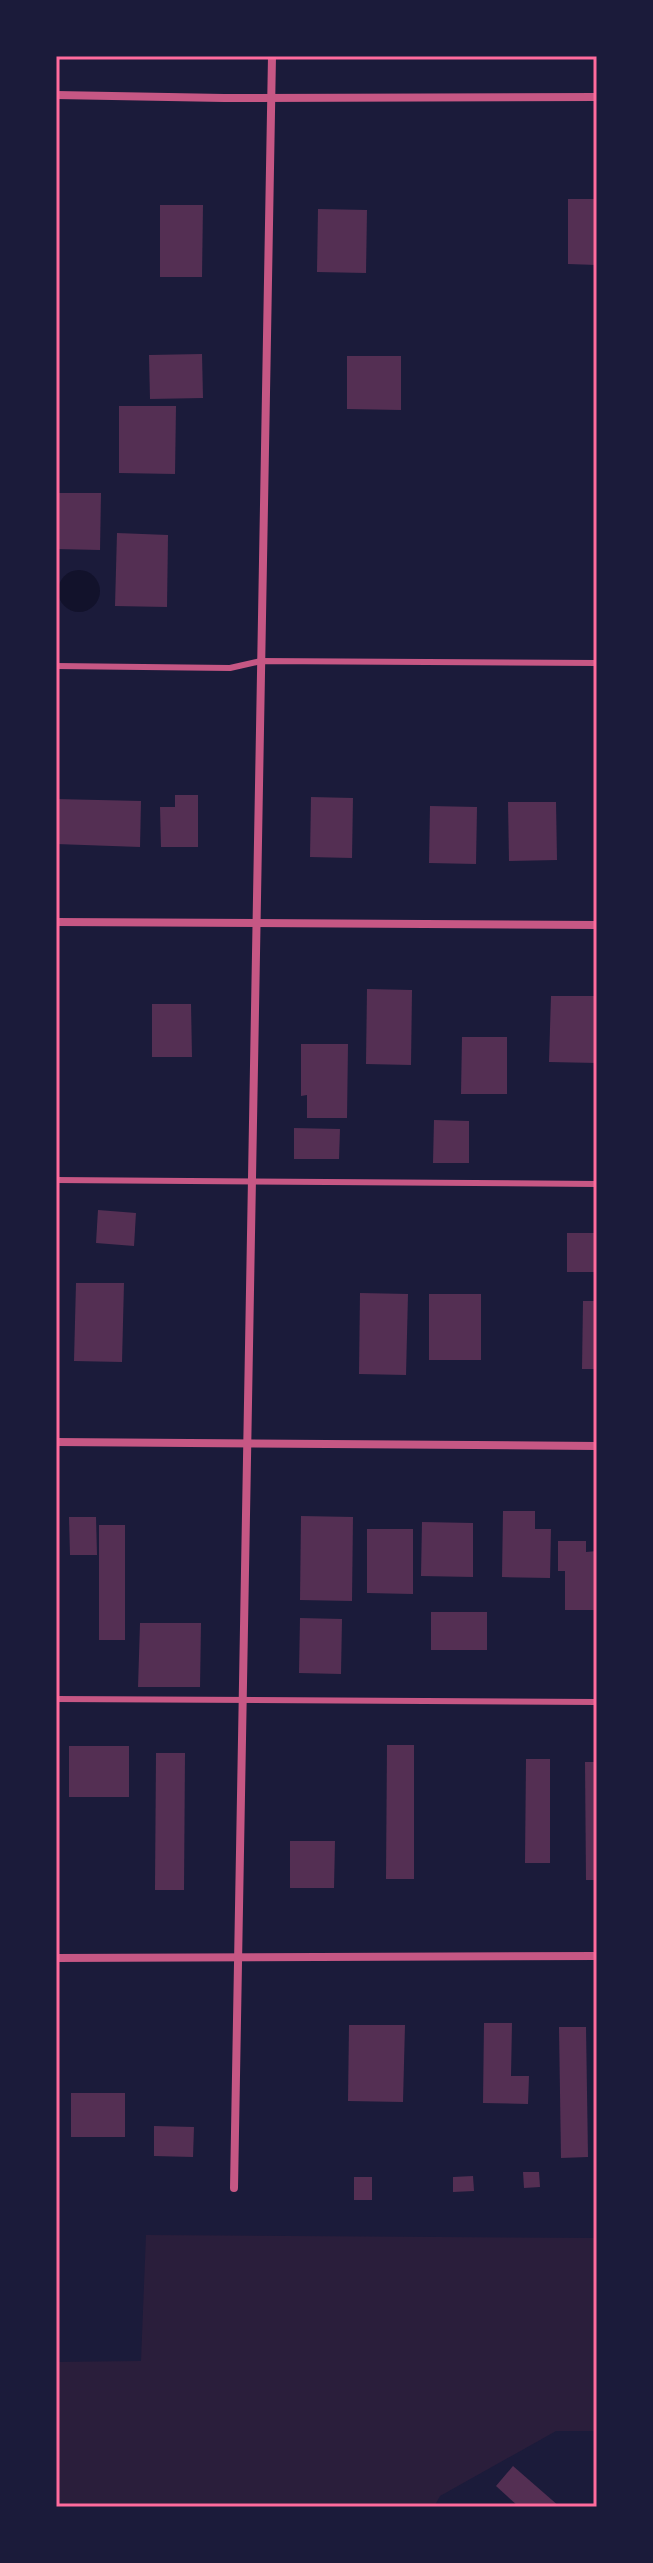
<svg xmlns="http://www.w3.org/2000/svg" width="653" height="2563" viewBox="0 0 653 2563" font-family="Overpass,sans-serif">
  <rect width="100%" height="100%" fill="#1b1b3a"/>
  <polygon fill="#2a1e3b" points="146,2235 597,2238 597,2431 556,2431 440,2496 434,2507 56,2507 56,2362 141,2361"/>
  <circle fill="#12122b" cx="79" cy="591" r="21"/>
  <g fill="#542f53">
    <polygon points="568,199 597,199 597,265 568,264"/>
    <polygon points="160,205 203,205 202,277 160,277"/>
    <polygon points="318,209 367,210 366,273 317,272"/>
    <polygon points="202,354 203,398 150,399 149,355"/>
    <polygon points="347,356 401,356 401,410 347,409"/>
    <polygon points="119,406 176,406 175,474 119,473"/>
    <polygon points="56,493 101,493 100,550 56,549"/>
    <polygon points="117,533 168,535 167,607 115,606"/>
    <polygon points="175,795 198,795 198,847 161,847 160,807 175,807"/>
    <polygon points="311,797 353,798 352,858 310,857"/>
    <polygon points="56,799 141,801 140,847 56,844"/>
    <polygon points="508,802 556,802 557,860 509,861"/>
    <polygon points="430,806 477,807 476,864 429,863"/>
    <polygon points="367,989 412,990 411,1065 366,1064"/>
    <polygon points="551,996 597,996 597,1063 549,1062"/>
    <polygon points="152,1004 191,1004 192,1057 152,1057"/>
    <polygon points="462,1037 507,1037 507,1094 461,1094"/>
    <polygon points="301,1044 348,1044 347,1118 307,1118 307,1095 301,1096"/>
    <polygon points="434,1120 469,1121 469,1163 433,1163"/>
    <polygon points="294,1128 340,1129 339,1159 294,1159"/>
    <polygon points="98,1210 136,1213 134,1246 96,1243"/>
    <rect x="567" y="1233" width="30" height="39"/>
    <polygon points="76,1283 124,1283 122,1362 74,1361"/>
    <polygon points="360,1293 408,1294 406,1375 359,1374"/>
    <rect x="429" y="1294" width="52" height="66"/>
    <polygon points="583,1301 597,1301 597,1369 582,1369"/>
    <polygon points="503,1511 535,1511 535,1529 551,1529 550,1578 502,1577"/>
    <polygon points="301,1516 353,1517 352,1601 300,1600"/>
    <polygon points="69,1517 96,1517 97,1555 70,1555"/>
    <polygon points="422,1522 473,1523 473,1577 421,1576"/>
    <rect x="99" y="1525" width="26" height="115"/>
    <polygon points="367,1529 413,1529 413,1594 367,1593"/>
    <polygon points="558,1541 586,1541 586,1552 597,1551 597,1610 565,1610 565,1571 558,1571"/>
    <rect x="431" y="1612" width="56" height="38"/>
    <polygon points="300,1618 342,1619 341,1674 299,1673"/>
    <polygon points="140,1623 201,1623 200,1687 138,1687"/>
    <polygon points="387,1745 414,1745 414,1879 386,1879"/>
    <rect x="69" y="1746" width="60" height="51"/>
    <polygon points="156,1753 185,1753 184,1890 155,1890"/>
    <polygon points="526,1759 550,1759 550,1863 525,1863"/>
    <polygon points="585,1762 597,1762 597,1880 586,1880"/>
    <polygon points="290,1841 335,1841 334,1888 290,1888"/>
    <polygon points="484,2023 512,2023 511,2076 529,2076 528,2104 483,2103"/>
    <polygon points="349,2025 405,2025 403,2102 348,2101"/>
    <polygon points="559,2027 586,2027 588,2157 561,2158"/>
    <rect x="71" y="2093" width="54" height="44"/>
    <polygon points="154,2126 194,2127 193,2157 154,2156"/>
    <polygon points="523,2172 539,2172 540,2187 524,2188"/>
    <polygon points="473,2176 474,2191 453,2192 453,2177"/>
    <rect x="354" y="2177" width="18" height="23"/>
    <polygon points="513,2466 560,2507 519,2507 496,2486"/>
  </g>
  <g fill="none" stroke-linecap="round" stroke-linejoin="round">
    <g stroke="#c65784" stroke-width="6">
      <polyline points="56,666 230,668 261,661 597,663"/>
      <polyline points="56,1180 597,1184"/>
      <polyline points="56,1699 597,1702"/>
    </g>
    <g stroke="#c65784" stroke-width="8">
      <polyline points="56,95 224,98 597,97"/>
      <polyline points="56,922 597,925"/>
      <polyline points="56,1442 597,1446"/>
      <polyline points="56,1958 597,1956"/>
      <polyline points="234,2188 272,56"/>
    </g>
  </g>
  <rect width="653" height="2563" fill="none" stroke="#1b1b3a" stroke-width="116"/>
  <rect x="58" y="58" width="537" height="2447" fill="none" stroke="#ff6b9d" stroke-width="3"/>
</svg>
